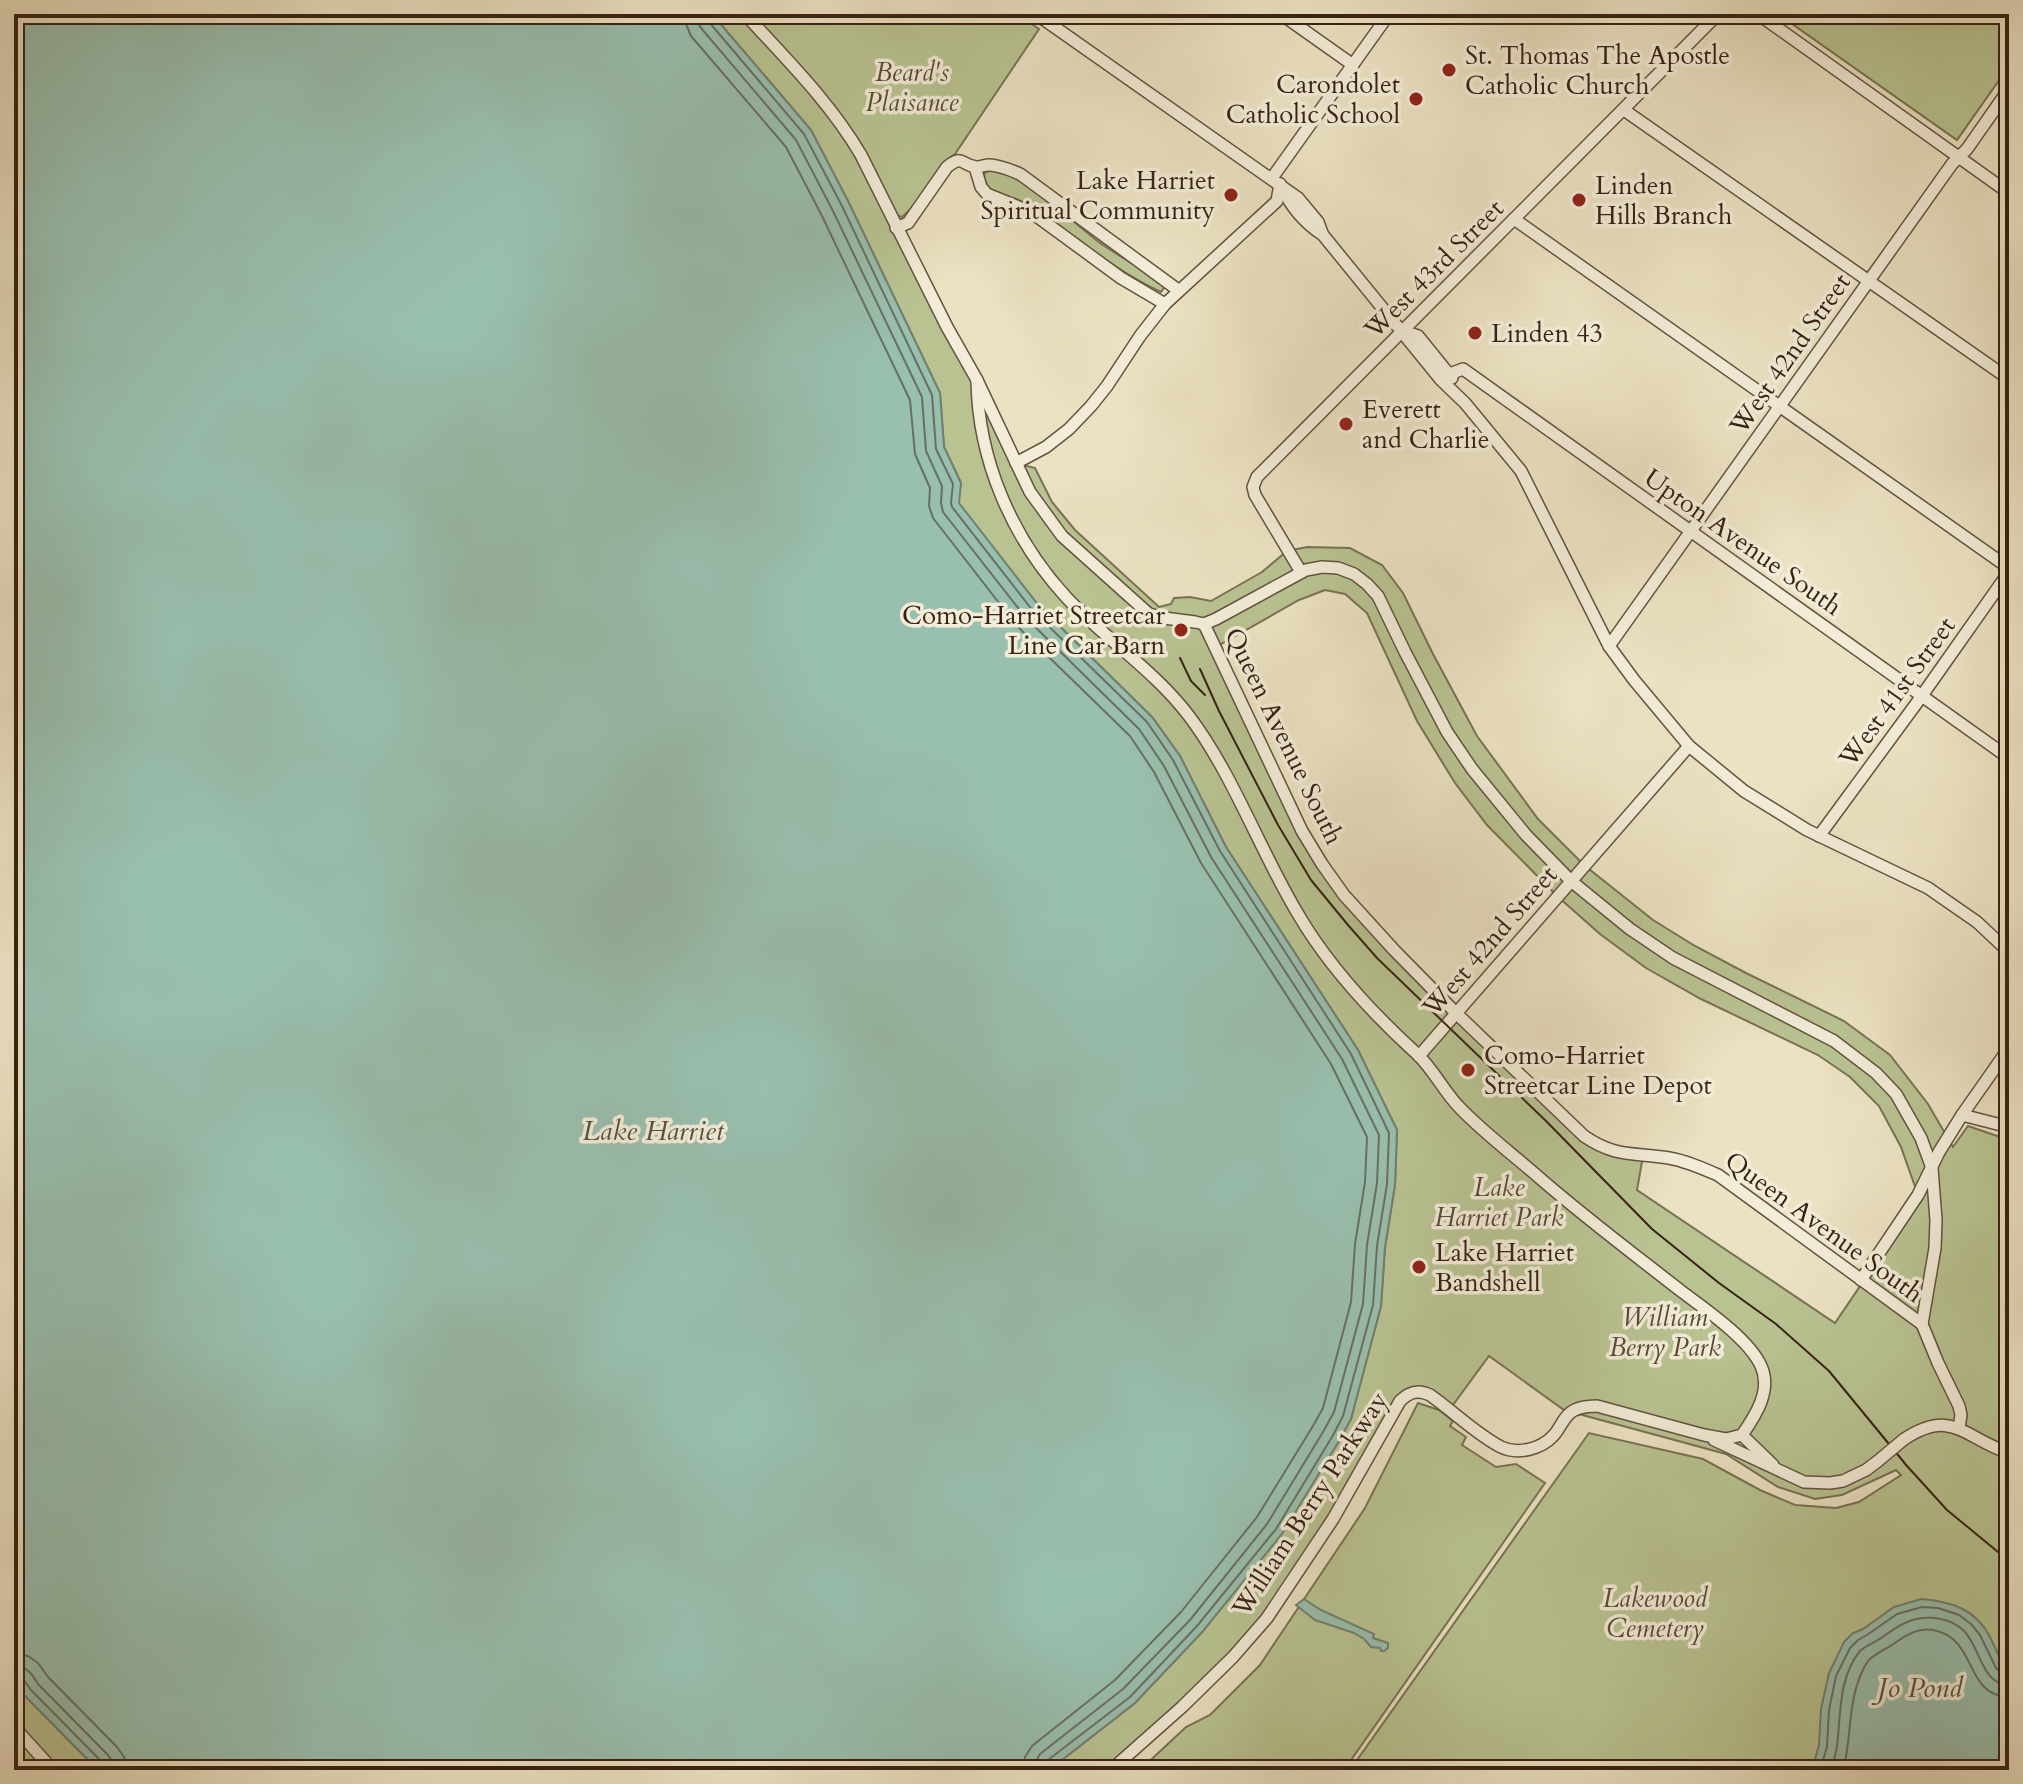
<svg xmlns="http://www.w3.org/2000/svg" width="2023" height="1784" viewBox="0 0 2023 1784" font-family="Cardo,serif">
  <rect width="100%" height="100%" fill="#ebe2c3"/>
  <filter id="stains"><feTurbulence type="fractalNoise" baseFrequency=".0025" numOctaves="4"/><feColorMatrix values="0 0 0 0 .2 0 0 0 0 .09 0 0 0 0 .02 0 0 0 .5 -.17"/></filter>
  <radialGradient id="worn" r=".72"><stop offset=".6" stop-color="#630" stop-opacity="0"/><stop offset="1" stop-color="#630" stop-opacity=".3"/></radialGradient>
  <g fill="#b9c392" stroke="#787252" stroke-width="2" fill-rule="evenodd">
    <path d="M712,14H745L832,112L1016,463L1035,468L1052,502L1075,530L1159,607L1171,604L1174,598L1190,597L1211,601L1262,572L1287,551L1307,547L1350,548L1382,565L1403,593L1433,654L1477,736L1538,819L1584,865L1653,920L1695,946L1746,973L1844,1021L1890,1055L1928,1104L1953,1147L1968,1126L2009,1140V1770H1350L1589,1433L1703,1459L1760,1490L1795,1505L1836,1508L1859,1502L1901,1475L1896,1470L1842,1495L1815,1499L1778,1487L1726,1454L1564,1410L1489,1356L1450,1409L1412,1393L1267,1618L1111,1770H1049L1135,1703L1203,1631L1316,1477L1339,1441L1351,1419L1381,1306L1385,1247L1395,1185L1397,1130L1358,1050L1226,847L1180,756L1152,717L1039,606L958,503L961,483L944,447L940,393L849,203L811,130ZM1325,590L1345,594L1367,613L1417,721L1455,783L1487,825L1557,896L1600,934L1646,968L1701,999L1818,1055L1850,1077L1879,1106L1901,1147L1918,1195L1921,1196L1835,1323L1637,1190L1643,1156L1583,1136L1344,895L1302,831L1216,647L1299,600Z"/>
    <path d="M751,14H1017L1039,29L955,154C932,169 924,200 902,217L895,215L864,153Z"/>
    <polygon points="1778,14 2009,14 2009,66 1957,140"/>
    <path d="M991,170C1028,175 1072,223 1103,245C1124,259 1145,271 1166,285L1161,292C1127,276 1097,254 1066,232C1050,220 1033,205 1013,198C999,193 984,192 984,173Z"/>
    <polygon points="1418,1403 1439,1410 1453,1421 1450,1426 1466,1437 1462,1445 1496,1467 1516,1464 1545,1483 1344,1770 1140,1770 1186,1727 1210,1715 1260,1665 1365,1508"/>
    <polygon points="14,1679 24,1695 98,1770 17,1770 14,1767"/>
  </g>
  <g fill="#99bfaf" stroke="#728071" stroke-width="2">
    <polygon points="14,14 712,14 811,130 849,203 940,393 944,447 961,483 959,503 1039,606 1152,717 1180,756 1226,847 1358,1050 1397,1130 1395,1185 1385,1247 1381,1306 1351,1419 1339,1441 1282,1534 1203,1631 1135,1703 1049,1770 98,1770 24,1695 14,1679"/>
    <polygon points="1304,1599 1321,1610 1374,1634 1373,1638 1388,1643 1388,1648 1384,1651 1381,1651 1380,1648 1371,1647 1364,1639 1354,1633 1315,1620 1296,1605"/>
    <path d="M1921,1599C1950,1601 1976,1609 1990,1637C1996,1649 2000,1661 2009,1671V1770H1812L1819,1745L1821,1709L1829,1673L1844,1642L1853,1633L1863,1629L1894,1607Z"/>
  </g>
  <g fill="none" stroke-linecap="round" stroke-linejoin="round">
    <g stroke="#687061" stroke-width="2">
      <polyline points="685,14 686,24 691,36 786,147 822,216 910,400 915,454 930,488 929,506 933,518 1017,626 1130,736 1154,772 1201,863 1331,1064 1367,1137 1365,1182 1355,1244 1351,1302 1323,1408 1313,1426 1257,1517 1181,1612 1115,1680 1032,1746 1025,1757 1023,1770"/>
      <polyline points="697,14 697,21 701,28 796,140 833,211 922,397 926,451 942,486 941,503 943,512 1026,618 1139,729 1164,766 1211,857 1342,1059 1379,1135 1377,1183 1367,1245 1363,1304 1334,1412 1323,1432 1267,1524 1190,1620 1123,1689 1040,1754 1036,1761 1035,1770"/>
      <polyline points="707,14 709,22 804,134 842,206 932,395 936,449 953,484 951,503 952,507 1033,611 1147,722 1173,760 1220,851 1351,1054 1389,1133 1387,1184 1377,1246 1373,1305 1343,1416 1332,1437 1276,1529 1197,1626 1130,1697 1048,1760 1045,1770"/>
      <polyline points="14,1654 28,1656 38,1663 48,1677 117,1747 124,1757 126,1770"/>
      <path d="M14,1666C27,1666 32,1674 38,1684L108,1755L112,1761L114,1770"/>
      <polyline points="14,1676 23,1679 31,1690 101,1761 103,1770"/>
      <polyline points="1820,1770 1827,1747 1829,1710 1836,1676 1850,1648 1858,1640 1867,1635 1897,1614 1922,1607 1938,1608 1959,1615 1971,1624 1980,1635 1996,1668 2002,1674 2009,1675"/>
      <path d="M1831,1770C1833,1762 1836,1754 1837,1746C1841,1715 1838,1678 1860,1651C1865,1646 1874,1643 1881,1638C1891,1631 1900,1624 1912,1620C1930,1615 1951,1618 1964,1631C1981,1648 1981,1684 2009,1685"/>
      <path d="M1843,1770C1851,1742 1848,1713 1857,1685C1859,1678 1865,1663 1871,1658C1877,1653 1885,1649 1892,1645C1906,1635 1919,1626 1937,1631C1977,1641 1965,1696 2009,1697"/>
    </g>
    <defs>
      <g id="minor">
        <path d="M745,14C786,59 830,102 861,155L947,327L977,380L1030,492L1062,536L1149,614L1164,618"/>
        <polyline points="1036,14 1298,198 1318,222 1322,233"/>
        <polyline points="1281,14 1353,65"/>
        <polyline points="1758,14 2009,193"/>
        <polyline points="1624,110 2009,379"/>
        <polyline points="975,167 981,187 987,194 1031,212 1121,278 1165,304"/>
        <polyline points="1272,178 1389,14"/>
        <path d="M1280,184C1290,206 1303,222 1323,235L1441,380L1465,403L1521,471L1609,646L1634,680L1689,746L1744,791L1807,830L1928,888L1977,922L2009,952"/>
        <polyline points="1514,219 2009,568"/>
        <path d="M896,228L908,223L947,167C963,154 961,165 976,167C980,167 985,165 989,165C1000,165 1010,170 1020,174L1178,290"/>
        <polyline points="1403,331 1418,336 1452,378"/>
        <polyline points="1450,374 1463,369 2009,758"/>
        <path d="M977,380C978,460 1012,538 1066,597C1105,639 1154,670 1189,716C1233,774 1260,851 1298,914C1329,967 1372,1013 1417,1054C1434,1070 1444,1092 1460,1108C1485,1134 1515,1156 1542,1180C1587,1219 1635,1255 1681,1291C1705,1309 1749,1339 1761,1366C1772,1390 1756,1415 1742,1435"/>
        <polyline points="1016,463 1046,447 1069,429 1091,406 1107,386 1140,336 1165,304 1277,201 1280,184"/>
        <polyline points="1301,572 1255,495 1253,487 1257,477 1718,14"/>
        <polyline points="1195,622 1204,624 1216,619 1306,570 1322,567 1338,568 1354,574 1367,584 1378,596 1405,652 1447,732 1472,769 1526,835 1571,881 1630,929 1673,958 1834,1041 1876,1073 1896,1094 1921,1138 1932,1168 1936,1220 1935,1248 1922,1324 1938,1363 1959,1406 1961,1415 1959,1428"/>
        <path d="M1204,624L1302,831L1322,864L1344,895L1394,950L1456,1013L1584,1136C1616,1158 1633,1152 1669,1158C1686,1161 1702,1168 1718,1175L1922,1324"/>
        <polyline points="1609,646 1952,164 1967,149 2009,89"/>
        <polyline points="1819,836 1916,704 2009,572"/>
        <polyline points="1419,1056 1689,746"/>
        <polyline points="1962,1115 2009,1127"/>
        <polyline points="1861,1280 1918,1195 1939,1152 1962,1115 2009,1048"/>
        <polyline points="1742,1435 1773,1465"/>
        <polyline points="1714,1440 1804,1482 1830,1483 1843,1481 1866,1470 1878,1461"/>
        <path d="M1903,1440C1952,1407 1964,1438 2009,1453"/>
        <polyline points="14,1727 53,1770"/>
        <polyline points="14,1767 17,1770"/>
        <path d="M1111,1770L1182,1707L1233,1657L1267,1618L1333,1519L1400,1401C1409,1392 1418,1389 1430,1395C1453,1411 1477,1435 1501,1447C1518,1455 1541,1449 1553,1436C1559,1430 1562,1421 1568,1415C1575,1407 1587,1406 1597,1406L1704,1435L1726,1439L1742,1435"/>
      </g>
    </defs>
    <use href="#minor" stroke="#64523f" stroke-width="14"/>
    <use href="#minor" stroke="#f2ecd8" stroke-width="11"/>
    <g stroke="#372213" stroke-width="2">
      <polyline points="1180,658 1191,681 1205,695"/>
      <polyline points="1200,669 1219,711 1278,825 1311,880 1348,925 1377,958 1546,1121 1652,1229 1719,1283 1776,1324 1829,1371 1907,1466 1947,1510 2009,1561"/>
    </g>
    <defs>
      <g id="minor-bridge">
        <polyline points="1164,618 1195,622"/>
        <polyline points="1878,1461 1903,1440"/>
      </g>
    </defs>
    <use href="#minor-bridge" stroke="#64523f" stroke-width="14" stroke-linecap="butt"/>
    <use href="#minor-bridge" stroke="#f2ecd8" stroke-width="11"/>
  </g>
  <g fill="#8f2418" stroke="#f2ecd8" stroke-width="3">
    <circle cx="1449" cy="70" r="8"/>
    <circle cx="1416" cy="99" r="8"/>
    <circle cx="1231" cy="195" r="8"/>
    <circle cx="1579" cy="200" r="8"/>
    <circle cx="1475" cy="333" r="8"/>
    <circle cx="1346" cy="424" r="8"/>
    <circle cx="1181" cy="630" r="8"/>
    <circle cx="1468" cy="1070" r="8"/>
    <circle cx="1419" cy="1267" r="8"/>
  </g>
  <g text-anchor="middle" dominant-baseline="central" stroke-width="7" stroke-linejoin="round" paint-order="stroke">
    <g font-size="26" fill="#372213" stroke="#f2ecd8" text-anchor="start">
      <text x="1465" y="55">St. Thomas The Apostle<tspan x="1465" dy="30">Catholic Church</tspan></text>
      <text x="1400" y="84" text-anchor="end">Carondolet<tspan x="1400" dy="30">Catholic School</tspan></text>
      <text x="1215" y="180" text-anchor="end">Lake Harriet<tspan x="1215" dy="30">Spiritual Community</tspan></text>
      <text x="1595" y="185">Linden<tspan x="1595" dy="30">Hills Branch</tspan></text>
      <text x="1491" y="333">Linden 43</text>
      <text x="1362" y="409">Everett<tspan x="1362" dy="30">and Charlie</tspan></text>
      <text x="1165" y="615" text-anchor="end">Como-Harriet Streetcar<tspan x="1165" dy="30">Line Car Barn</tspan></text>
      <text x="1484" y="1055">Como-Harriet<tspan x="1484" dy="30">Streetcar Line Depot</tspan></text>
      <text x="1435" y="1252">Lake Harriet<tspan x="1435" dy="30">Bandshell</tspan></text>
    </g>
    <g font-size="26" font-style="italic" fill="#584a33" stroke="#f2ecd8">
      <text x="912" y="72">Beard's<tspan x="912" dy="30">Plaisance</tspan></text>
      <text x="1499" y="1187">Lake<tspan x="1499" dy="30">Harriet Park</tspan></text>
      <text x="1665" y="1317">William<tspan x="1665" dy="30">Berry Park</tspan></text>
      <text x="1655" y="1598">Lakewood<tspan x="1655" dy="30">Cemetery</tspan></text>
    </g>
    <g font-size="26" fill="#372213" stroke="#f2ecd8">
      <text transform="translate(1434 269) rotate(-45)">West 43rd Street</text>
      <text transform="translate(1790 354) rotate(-55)">West 42nd Street</text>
      <text transform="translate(1743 542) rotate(35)">Upton Avenue South</text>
      <text transform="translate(1897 692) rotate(-54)">West 41st Street</text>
      <text transform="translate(1284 736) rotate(64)">Queen Avenue South</text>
      <text transform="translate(1490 941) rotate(-49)">West 42nd Street</text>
      <text transform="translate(1824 1227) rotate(36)">Queen Avenue South</text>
      <text transform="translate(1310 1504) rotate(-57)">William Berry Parkway</text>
    </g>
    <g font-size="28" font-style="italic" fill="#545142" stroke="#f2ecd8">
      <text x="653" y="1131">Lake Harriet</text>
      <text x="1920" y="1688">Jo Pond</text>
    </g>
  </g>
  <rect width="2023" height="1784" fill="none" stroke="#ebe2c3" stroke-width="48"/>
  <rect x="16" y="16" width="1991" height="1752" fill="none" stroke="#372213" stroke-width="4"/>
  <rect x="24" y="24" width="1975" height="1736" fill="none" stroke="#372213" stroke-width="2"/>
  <rect width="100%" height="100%" filter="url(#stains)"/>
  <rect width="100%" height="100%" fill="url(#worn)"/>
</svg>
